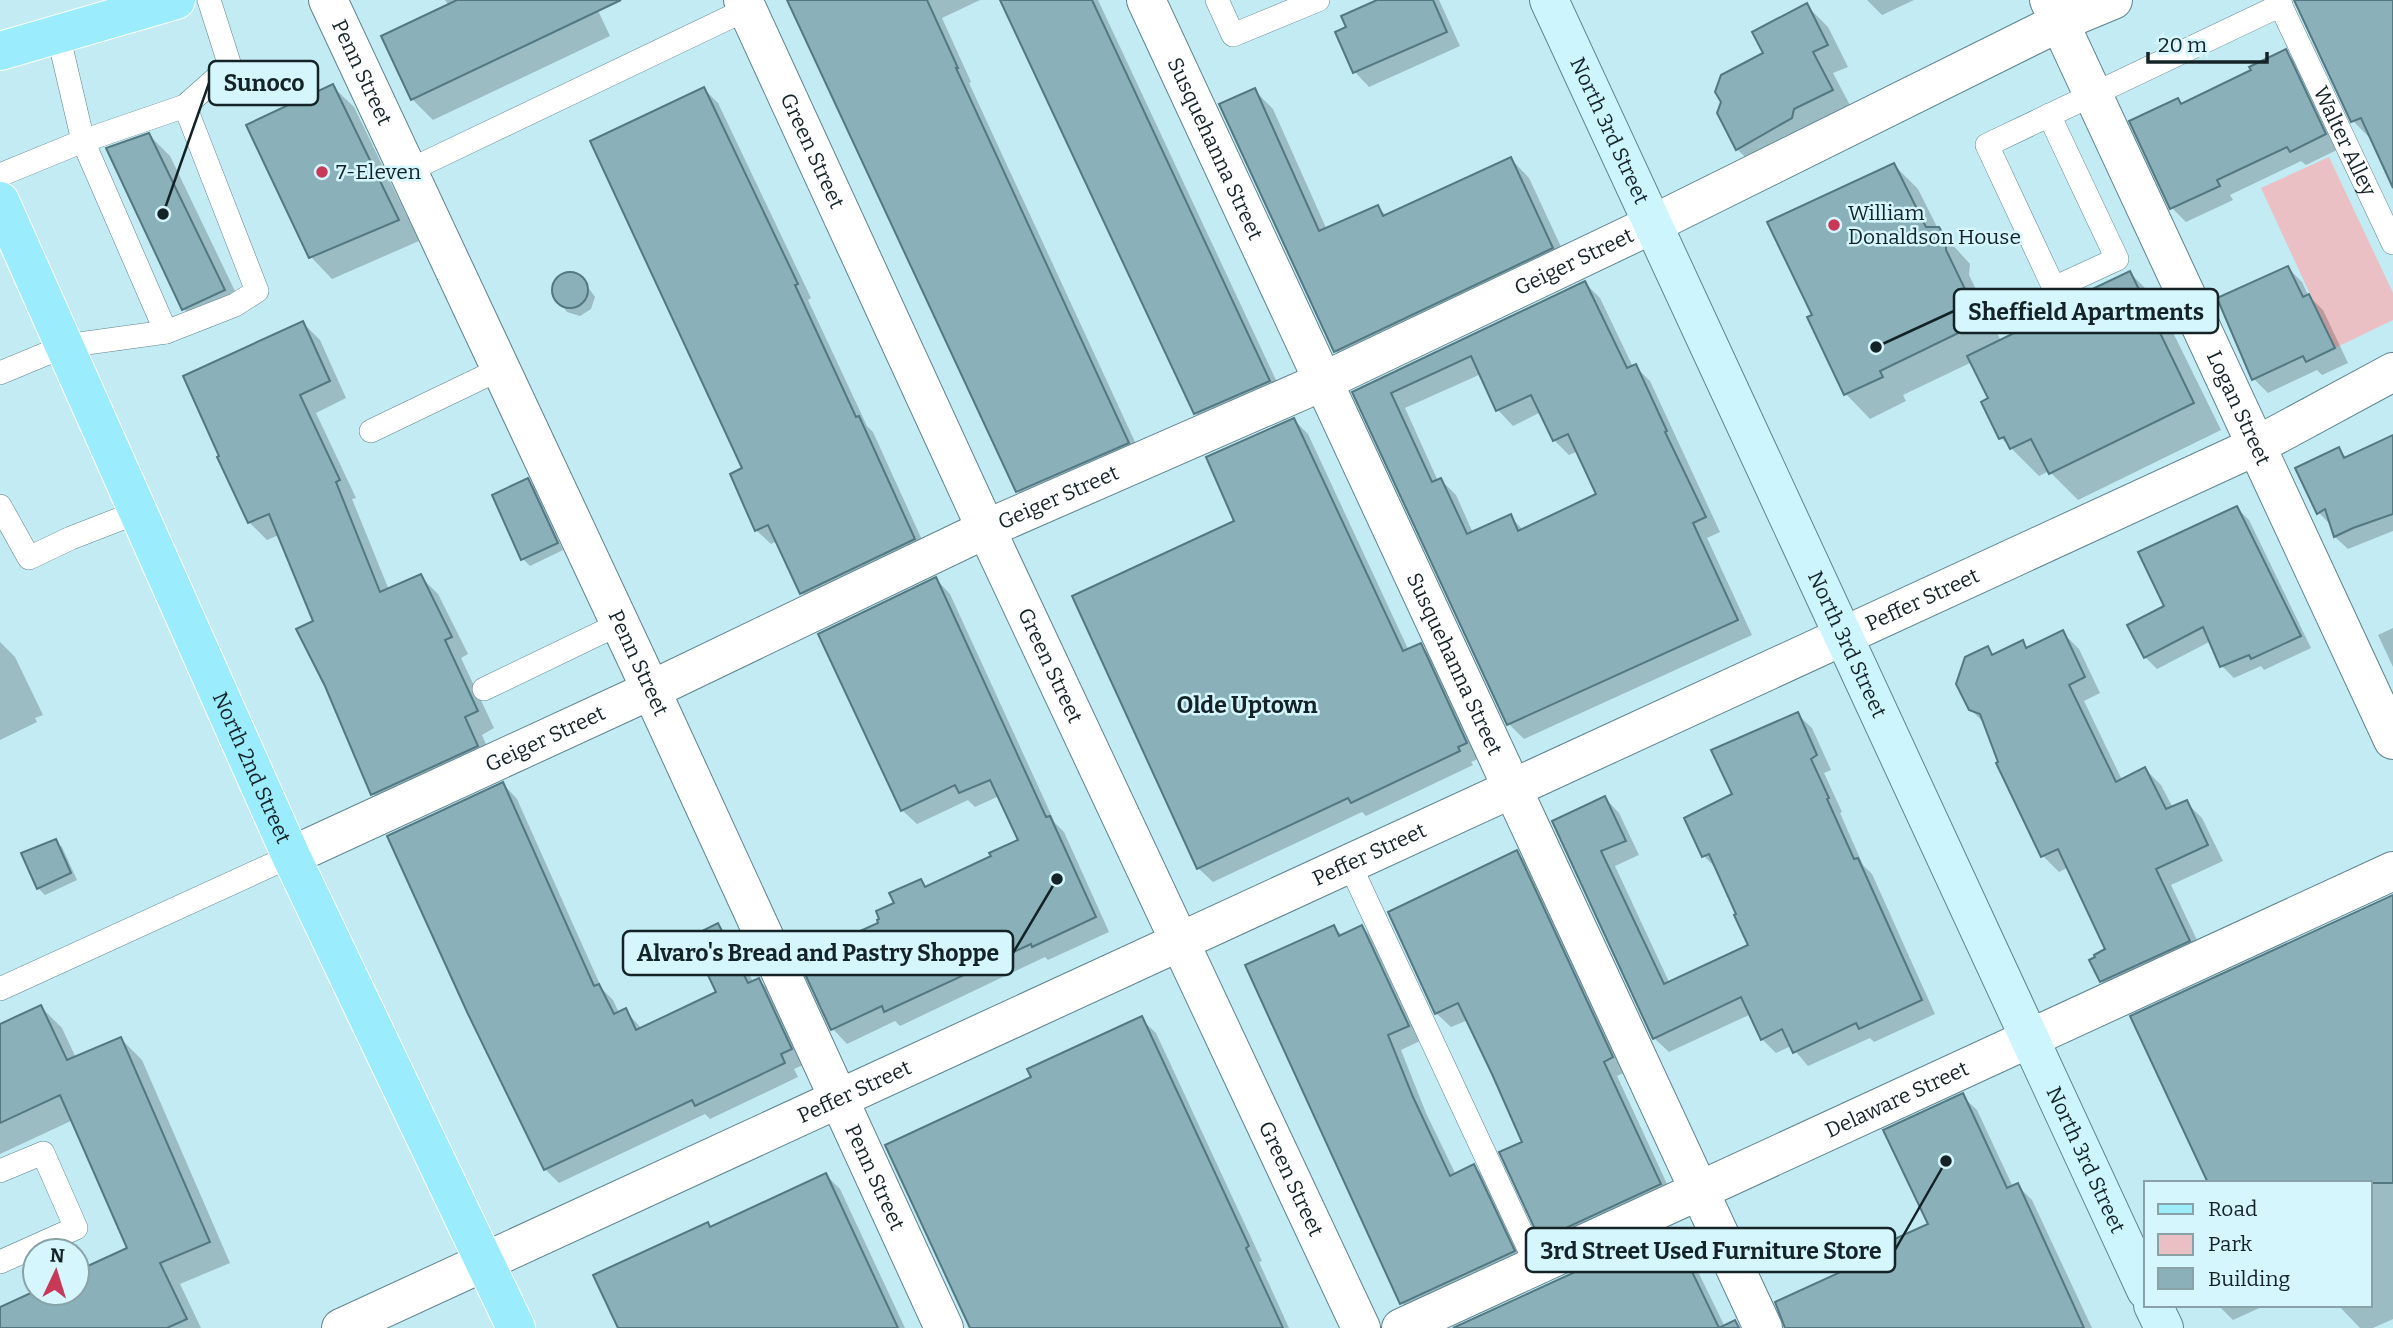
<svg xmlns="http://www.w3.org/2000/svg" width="2393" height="1328" viewBox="0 0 2393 1328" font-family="Bitter,serif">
  <rect width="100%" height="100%" fill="#c2ebf4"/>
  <polygon fill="#ebc0c4" points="2329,157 2393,293 2393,320 2335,348 2261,188"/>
  <g fill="#0003" fill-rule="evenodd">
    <polygon points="445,0 593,0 610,36 433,120 412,99 449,6"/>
    <polygon points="789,0 980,0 942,18 971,82 969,83 1142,457 1032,505 1017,491"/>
    <polygon points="1002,0 1098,0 1283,395 1210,427 1195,413"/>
    <polygon points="1381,0 1439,0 1460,46 1369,87 1355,72 1337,33 1348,28"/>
    <polygon points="1867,0 1914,0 1882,15"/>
    <polygon points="2296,0 2393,0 2393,166 2374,142 2353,121"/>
    <polygon points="1806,5 1828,27 1848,67 1833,73 1853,111 1758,170 1737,149 1723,102"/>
    <polygon points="2285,51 2300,66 2339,149 2306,165 2301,161 2230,195 2233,200 2186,222 2172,208 2177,100 2182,105 2253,71"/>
    <polygon points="332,86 354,107 419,241 332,279 311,257 249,126"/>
    <polygon points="704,89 718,103 811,298 808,300 867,426 873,432 928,553 816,607 802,593 777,541 771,544 756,530 745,469"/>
    <polygon points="1254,90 1273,109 1327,230 1377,207 1387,216 1511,159 1529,178 1570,266 1354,369 1335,351"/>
    <polygon points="149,135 170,156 245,312 205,330 184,309"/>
    <polygon points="1894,165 1918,189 1938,229 1970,264 1969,275 2001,341 2090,298 2130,273 2157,300 2221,430 2078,500 2049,471 2039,476 2001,438 1990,399 1972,362 1903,395 1906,401 1870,419 1846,394 1809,318 1814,316"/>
    <polygon points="2288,268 2302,282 2308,295 2323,310 2348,363 2322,375 2317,370 2268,393 2254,379"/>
    <polygon points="569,273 580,276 595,297 591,309 580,316 567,312 553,292 557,279"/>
    <path d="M1585,283L1600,298L1633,367L1635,366L1650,381L1720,532L1707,538L1752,635L1524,739L1509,724L1354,393ZM1481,374L1498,410L1513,426L1541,412L1554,440L1569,455L1578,451L1599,495L1524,531L1510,516L1473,533L1456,495L1441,480L1438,481L1405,408Z"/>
    <polygon points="303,323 320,340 346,398 316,413 356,498 352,499 389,590 420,576 438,594 468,654 461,658 494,728 482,735 494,763 390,811 373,794 315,622 279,535 267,540 249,522 219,458"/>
    <polygon points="1294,420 1308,434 1409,651 1420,645 1435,660 1480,758 1471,762 1473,765 1366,816 1362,812 1213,882 1198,868 1236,522"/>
    <polygon points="2393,437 2393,531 2348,549 2335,537 2332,526 2319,513 2338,449 2347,458"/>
    <polygon points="527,480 534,487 563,550 530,566 523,559 494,496"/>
    <polygon points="2237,508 2249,520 2311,648 2264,670 2261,666 2234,678 2222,666 2211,641 2157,669 2145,657 2166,607"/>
    <polygon points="936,579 950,594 1055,823 1064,832 1109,932 1048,960 1045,957 900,1026 895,1021 847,1044 833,1029 801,959 880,923 920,881 927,888 993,856 1020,841 999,796 975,807 968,800 917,824 902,810"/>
    <polygon points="2393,628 2393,667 2378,635"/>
    <polygon points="2063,633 2079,649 2100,693 2084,701 2122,780 2145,769 2161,785 2173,808 2186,802 2202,818 2223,861 2171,885 2205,957 2117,997 2101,981 2108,950 2069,867 2059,872 2043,856 2000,763 1986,725 1970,709 1987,648 1995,656 2022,642 2029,649"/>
    <polygon points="0,642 15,657 43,715 35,718 37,722 0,740"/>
    <polygon points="1797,714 1812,728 1831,770 1824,773 1842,812 1840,813 1863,865 1872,874 1935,1014 1874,1042 1870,1038 1808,1066 1791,1046 1776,1053 1762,1039 1751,1014 1669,1052 1654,1038 1554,822 1605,798 1619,813 1639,855 1615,866 1670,984 1750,946 1718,870 1704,856 1734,795"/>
    <polygon points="503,784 517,799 602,989 613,1000 619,1013 625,1010 642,1029 718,993 718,925 732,939 753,982 759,980 773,994 805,1064 794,1069 798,1077 710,1119 705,1114 559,1183 545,1169"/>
    <polygon points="55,841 62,847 77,880 45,895 38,888"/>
    <polygon points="1517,852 1531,867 1626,1072 1617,1076 1674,1199 1556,1253 1542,1239 1524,1143 1468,1020 1451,1027 1436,1013"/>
    <polygon points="2393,897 2393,1319 2373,1328 2360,1328 2338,1305 2370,1305 2370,1183"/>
    <polygon points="1334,927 1343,936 1362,927 1376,941 1422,1040 1401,1050 1426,1113 1456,1175 1474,1166 1488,1181 1528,1266 1416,1318 1402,1303 1247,966"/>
    <polygon points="41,1007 62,1028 76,1058 121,1039 142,1060 230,1263 180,1284 201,1328 0,1328 0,1309 35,1293 77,1293 77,1273 130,1249 73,1120 0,1154 0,1026"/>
    <polygon points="1141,1019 1156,1033 1262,1261 1259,1262 1289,1328 971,1328 1033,1078"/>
    <polygon points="1962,1096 1977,1110 2013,1187 2017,1185 2032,1200 2092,1328 1786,1328 1930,1224"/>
    <polygon points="826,1175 840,1189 905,1328 620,1328 707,1224 712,1228"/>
    <polygon points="1670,1230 1685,1245 1725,1327 1735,1322 1741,1328 1457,1328"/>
    <polygon points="2218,1305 2266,1305 2233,1320"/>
  </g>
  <g fill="#8ab1ba" stroke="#537881" stroke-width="2" fill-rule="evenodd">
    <polygon points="457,0 621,0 411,100 381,36"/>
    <polygon points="787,0 927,0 958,68 956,68 1129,443 1016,492"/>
    <polygon points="1000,0 1092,0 1270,381 1194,414"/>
    <polygon points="1377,0 1433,0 1447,32 1353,73 1335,32 1346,27 1341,16"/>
    <polygon points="2294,0 2393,0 2393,188 2361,118 2351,122"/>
    <polygon points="1807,3 1828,45 1813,52 1833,90 1794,109 1792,118 1736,150 1717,113 1721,102 1715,92 1721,75 1763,53 1752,32"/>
    <polygon points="2286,49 2326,134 2290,152 2287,147 2217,180 2220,186 2170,209 2129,121 2178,98 2181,104 2251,70 2249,67"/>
    <polygon points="333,84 399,220 309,258 246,125"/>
    <polygon points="704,87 798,284 795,285 856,417 859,416 915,539 800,594 768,525 755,531 730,474 742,468 590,141"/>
    <polygon points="1255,88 1319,231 1378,205 1383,216 1511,157 1553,248 1334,352 1219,104"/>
    <polygon points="149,133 225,290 182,310 106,148"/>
    <polygon points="1894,163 1926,227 1939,227 1946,239 1946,250 1981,322 1880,371 1883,377 1844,395 1807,317 1812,315 1767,222"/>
    <polygon points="2288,266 2303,297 2309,294 2335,348 2306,362 2303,356 2252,380 2217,298"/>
    <polygon points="2130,271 2194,403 2049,474 2031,439 2010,449 2004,437 1999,439 1981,402 1988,398 1967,356 2088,297 2086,292"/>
    <circle cx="570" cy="290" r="18"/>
    <path d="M1585,281L1627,368L1636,364L1667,431L1665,432L1706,517L1693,523L1738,620L1507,725L1352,392ZM1471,356L1496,411L1531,395L1553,441L1568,434L1596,494L1518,531L1511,514L1467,534L1441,478L1432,482L1391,393Z"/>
    <polygon points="303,321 330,381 300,395 340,480 336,482 380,592 421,574 452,637 445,640 478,711 465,717 478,746 371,795 325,686 296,629 313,621 269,514 248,523 217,457 219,456 183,376"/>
    <polygon points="1294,418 1403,651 1421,643 1467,743 1458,747 1460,751 1351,803 1348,798 1197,869 1072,596 1234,521 1206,457"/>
    <polygon points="2393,435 2393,514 2353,528 2334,537 2325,509 2317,514 2295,468 2339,447 2344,458"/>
    <polygon points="528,478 558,543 521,560 492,495"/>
    <polygon points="2237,506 2301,636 2251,659 2249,655 2220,667 2203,627 2144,658 2127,625 2164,606 2138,552"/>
    <polygon points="936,577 1046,817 1050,816 1096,917 1032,947 1031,944 884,1012 882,1006 831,1030 798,959 878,923 877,920 879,919 876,911 894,903 889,893 921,879 925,887 991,856 989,853 1018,840 990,780 959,793 955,785 901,811 818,634"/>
    <polygon points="2063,630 2085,677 2069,685 2116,782 2145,767 2166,809 2187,800 2208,845 2156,869 2190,941 2100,982 2089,960 2095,957 2094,955 2105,949 2058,849 2041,857 1996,763 1998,762 1980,714 1969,710 1956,684 1965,657 1988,646 1992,655 2023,640 2026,648"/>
    <polygon points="1798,712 1817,755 1811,759 1829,798 1827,799 1854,859 1858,858 1922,1000 1859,1029 1856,1023 1793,1053 1782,1029 1761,1040 1741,997 1653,1039 1552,821 1605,796 1626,841 1601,851 1664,984 1748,945 1734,915 1736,914 1709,854 1702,857 1684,818 1732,794 1711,750"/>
    <polygon points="503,782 594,986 599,984 614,1014 626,1008 636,1030 716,992 690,937 718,923 748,983 759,978 792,1049 781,1054 785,1063 695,1106 692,1100 544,1170 468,1014 387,836"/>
    <polygon points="56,839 71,873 37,889 21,853"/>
    <polygon points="1517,850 1613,1057 1604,1062 1661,1184 1540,1240 1499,1152 1522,1142 1492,1074 1458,1003 1435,1014 1388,912"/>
    <polygon points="2393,895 2393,1183 2208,1183 2130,1016"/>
    <polygon points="1334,925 1339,936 1362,925 1409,1026 1388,1035 1413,1097 1450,1176 1474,1164 1515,1251 1400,1304 1245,965"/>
    <polygon points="41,1005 67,1060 121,1037 210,1242 160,1263 187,1319 167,1328 0,1328 0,1307 35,1291 35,1293 77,1293 77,1271 127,1248 60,1095 0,1123 0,1024"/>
    <polygon points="1142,1016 1249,1246 1246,1248 1283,1328 970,1328 885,1145 1031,1077 1027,1069"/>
    <polygon points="1963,1093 2007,1188 2018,1183 2084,1328 1785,1328 1775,1302 1893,1248 1890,1241 1928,1224 1883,1130"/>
    <polygon points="826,1173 898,1328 618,1328 593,1275 708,1222 710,1227"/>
    <polygon points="1671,1228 1719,1328 1735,1320 1739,1328 1453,1328"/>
  </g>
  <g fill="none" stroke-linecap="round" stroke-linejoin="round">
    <defs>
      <g id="service">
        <polyline points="1217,0 1233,35 1318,0"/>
        <path id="s1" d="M2278,0L2393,243"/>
        <polyline points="2049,115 2117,259 2054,288 1987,145 2281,5"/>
        <polyline points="408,171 747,9"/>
        <polyline points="0,175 83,141 185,106 230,66 209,0"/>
        <polyline points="166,332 235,305 257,291 185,106"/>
        <polyline points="0,373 65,346 166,332 83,141 58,34"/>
        <polyline points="371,431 500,369"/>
        <polyline points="0,506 29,558 71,538 138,512"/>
        <polyline points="484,689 619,624"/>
        <polyline points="1349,863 1537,1266"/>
        <polyline points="0,989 291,856"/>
        <polyline points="0,1171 43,1153 76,1228 0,1262"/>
      </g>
      <g id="minor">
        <path id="s2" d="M328,0L651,690L944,1328"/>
        <path id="s3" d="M743,0L986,529L1361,1328"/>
        <path id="s4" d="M1146,0L1763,1328"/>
        <path id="s5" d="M2049,0L2393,740"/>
        <path id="s6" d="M291,856L651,690L986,529L1324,381L1651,225L2060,22L2113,0"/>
        <path id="s7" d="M341,1328L2256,446L2393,372"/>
        <path id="s8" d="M1401,1328L2393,871"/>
      </g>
      <g id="secondary">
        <path id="s9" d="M1549,0L2146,1290"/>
        <polyline points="2153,1305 2164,1328"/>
      </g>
      <g id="primary">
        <polyline points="0,51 176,0"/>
        <path id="s10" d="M0,201L291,856L516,1328"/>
      </g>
    </defs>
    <use href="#service" stroke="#5f848d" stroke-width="24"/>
    <use href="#minor" stroke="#5f848d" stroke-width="40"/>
    <use href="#secondary" stroke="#5f848d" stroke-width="40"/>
    <use href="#primary" stroke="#fff" stroke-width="40"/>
    <use href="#service" stroke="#fff" stroke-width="23"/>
    <use href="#minor" stroke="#fff" stroke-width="38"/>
    <use href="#secondary" stroke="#cdf5fe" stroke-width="38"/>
    <use href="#primary" stroke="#9becfc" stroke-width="38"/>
  </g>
  <g fill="#c83857" stroke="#d6f6fe" stroke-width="2.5">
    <circle cx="322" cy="172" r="7"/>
    <circle cx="1834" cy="225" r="7"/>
  </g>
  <g text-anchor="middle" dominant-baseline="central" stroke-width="5" stroke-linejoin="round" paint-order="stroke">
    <g font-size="21" fill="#142327" stroke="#d6f6fe">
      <text stroke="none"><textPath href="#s2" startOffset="80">Penn Street</textPath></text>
      <text stroke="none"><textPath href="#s9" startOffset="144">North 3rd Street</textPath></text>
      <text stroke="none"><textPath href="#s1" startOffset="156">Walter Alley</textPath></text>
      <text stroke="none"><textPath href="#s3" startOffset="166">Green Street</textPath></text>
      <text stroke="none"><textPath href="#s4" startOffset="164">Susquehanna Street</textPath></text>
      <text stroke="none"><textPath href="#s6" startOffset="1414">Geiger Street</textPath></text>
      <text stroke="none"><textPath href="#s5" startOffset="450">Logan Street</textPath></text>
      <text stroke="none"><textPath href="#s6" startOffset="847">Geiger Street</textPath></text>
      <text stroke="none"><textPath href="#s7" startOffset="1741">Peffer Street</textPath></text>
      <text stroke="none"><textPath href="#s9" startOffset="710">North 3rd Street</textPath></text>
      <text stroke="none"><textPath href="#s2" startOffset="732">Penn Street</textPath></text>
      <text stroke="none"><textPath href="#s4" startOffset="732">Susquehanna Street</textPath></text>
      <text stroke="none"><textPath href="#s3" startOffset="733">Green Street</textPath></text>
      <text stroke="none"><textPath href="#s6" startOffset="280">Geiger Street</textPath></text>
      <text stroke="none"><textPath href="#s10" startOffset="620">North 2nd Street</textPath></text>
      <text stroke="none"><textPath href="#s7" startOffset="1132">Peffer Street</textPath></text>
      <text stroke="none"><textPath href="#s7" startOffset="565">Peffer Street</textPath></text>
      <text stroke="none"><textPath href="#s8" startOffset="546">Delaware Street</textPath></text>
      <text stroke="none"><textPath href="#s9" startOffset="1278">North 3rd Street</textPath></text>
      <text stroke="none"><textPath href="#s2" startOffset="1298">Penn Street</textPath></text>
      <text stroke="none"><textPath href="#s3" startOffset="1300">Green Street</textPath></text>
    </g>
    <g font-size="21" fill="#142327" stroke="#d6f6fe" text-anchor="start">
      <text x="336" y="172">7-Eleven</text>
      <text x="1848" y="213">William<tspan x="1848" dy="24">Donaldson House</tspan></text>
    </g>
    <g font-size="23" font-weight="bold" fill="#142327" stroke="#d6f6fe">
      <text x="1247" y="705">Olde Uptown</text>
    </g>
  </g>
  <path fill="none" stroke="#142327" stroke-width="2.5" d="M163 214L209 83M1876 347L1954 311M1057 879L1013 953M1946 1161L1895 1250"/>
  <g fill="#142327" stroke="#d6f6fe" stroke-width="2.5">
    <circle cx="163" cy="214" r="7"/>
    <circle cx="1876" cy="347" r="7"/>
    <circle cx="1057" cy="879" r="7"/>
    <circle cx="1946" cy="1161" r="7"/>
  </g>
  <g fill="#d6f6fe" stroke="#142327" stroke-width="2.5">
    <rect x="209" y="61" width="109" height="44" rx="7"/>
    <rect x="1954" y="289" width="264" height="44" rx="7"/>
    <rect x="623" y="931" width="390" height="44" rx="7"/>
    <rect x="1526" y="1228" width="369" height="44" rx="7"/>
  </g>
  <g font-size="23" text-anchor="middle" font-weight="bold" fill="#142327">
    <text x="264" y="91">Sunoco</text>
    <text x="2086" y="320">Sheffield Apartments</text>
    <text x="818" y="961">Alvaro's Bread and Pastry Shoppe</text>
    <text x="1711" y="1259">3rd Street Used Furniture Store</text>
  </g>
  <rect x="2144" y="1181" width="228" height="126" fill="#d6f6fe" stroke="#88a2a8" stroke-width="2"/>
  <rect x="2158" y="1204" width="35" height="10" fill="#9becfc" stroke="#88a2a8" stroke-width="2"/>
  <text x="2208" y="1216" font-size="21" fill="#142327">Road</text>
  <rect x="2158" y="1234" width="35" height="21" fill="#ebc0c4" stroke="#88a2a8" stroke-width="2"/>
  <text x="2208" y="1251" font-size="21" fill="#142327">Park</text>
  <rect x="2158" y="1268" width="35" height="21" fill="#8ab1ba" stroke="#88a2a8" stroke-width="2"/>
  <text x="2208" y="1286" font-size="21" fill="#142327">Building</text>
  <g transform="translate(56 1272) rotate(4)"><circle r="33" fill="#d6f6fe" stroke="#88a2a8" stroke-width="2"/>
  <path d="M0-5L12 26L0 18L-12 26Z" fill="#c83857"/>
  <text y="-10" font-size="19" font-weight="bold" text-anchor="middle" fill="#142327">N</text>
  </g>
  <path d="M2148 52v10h119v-10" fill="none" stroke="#142327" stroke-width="3.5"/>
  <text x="2158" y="52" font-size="21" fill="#142327" stroke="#d6f6fe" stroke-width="5" paint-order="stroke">20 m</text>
</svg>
